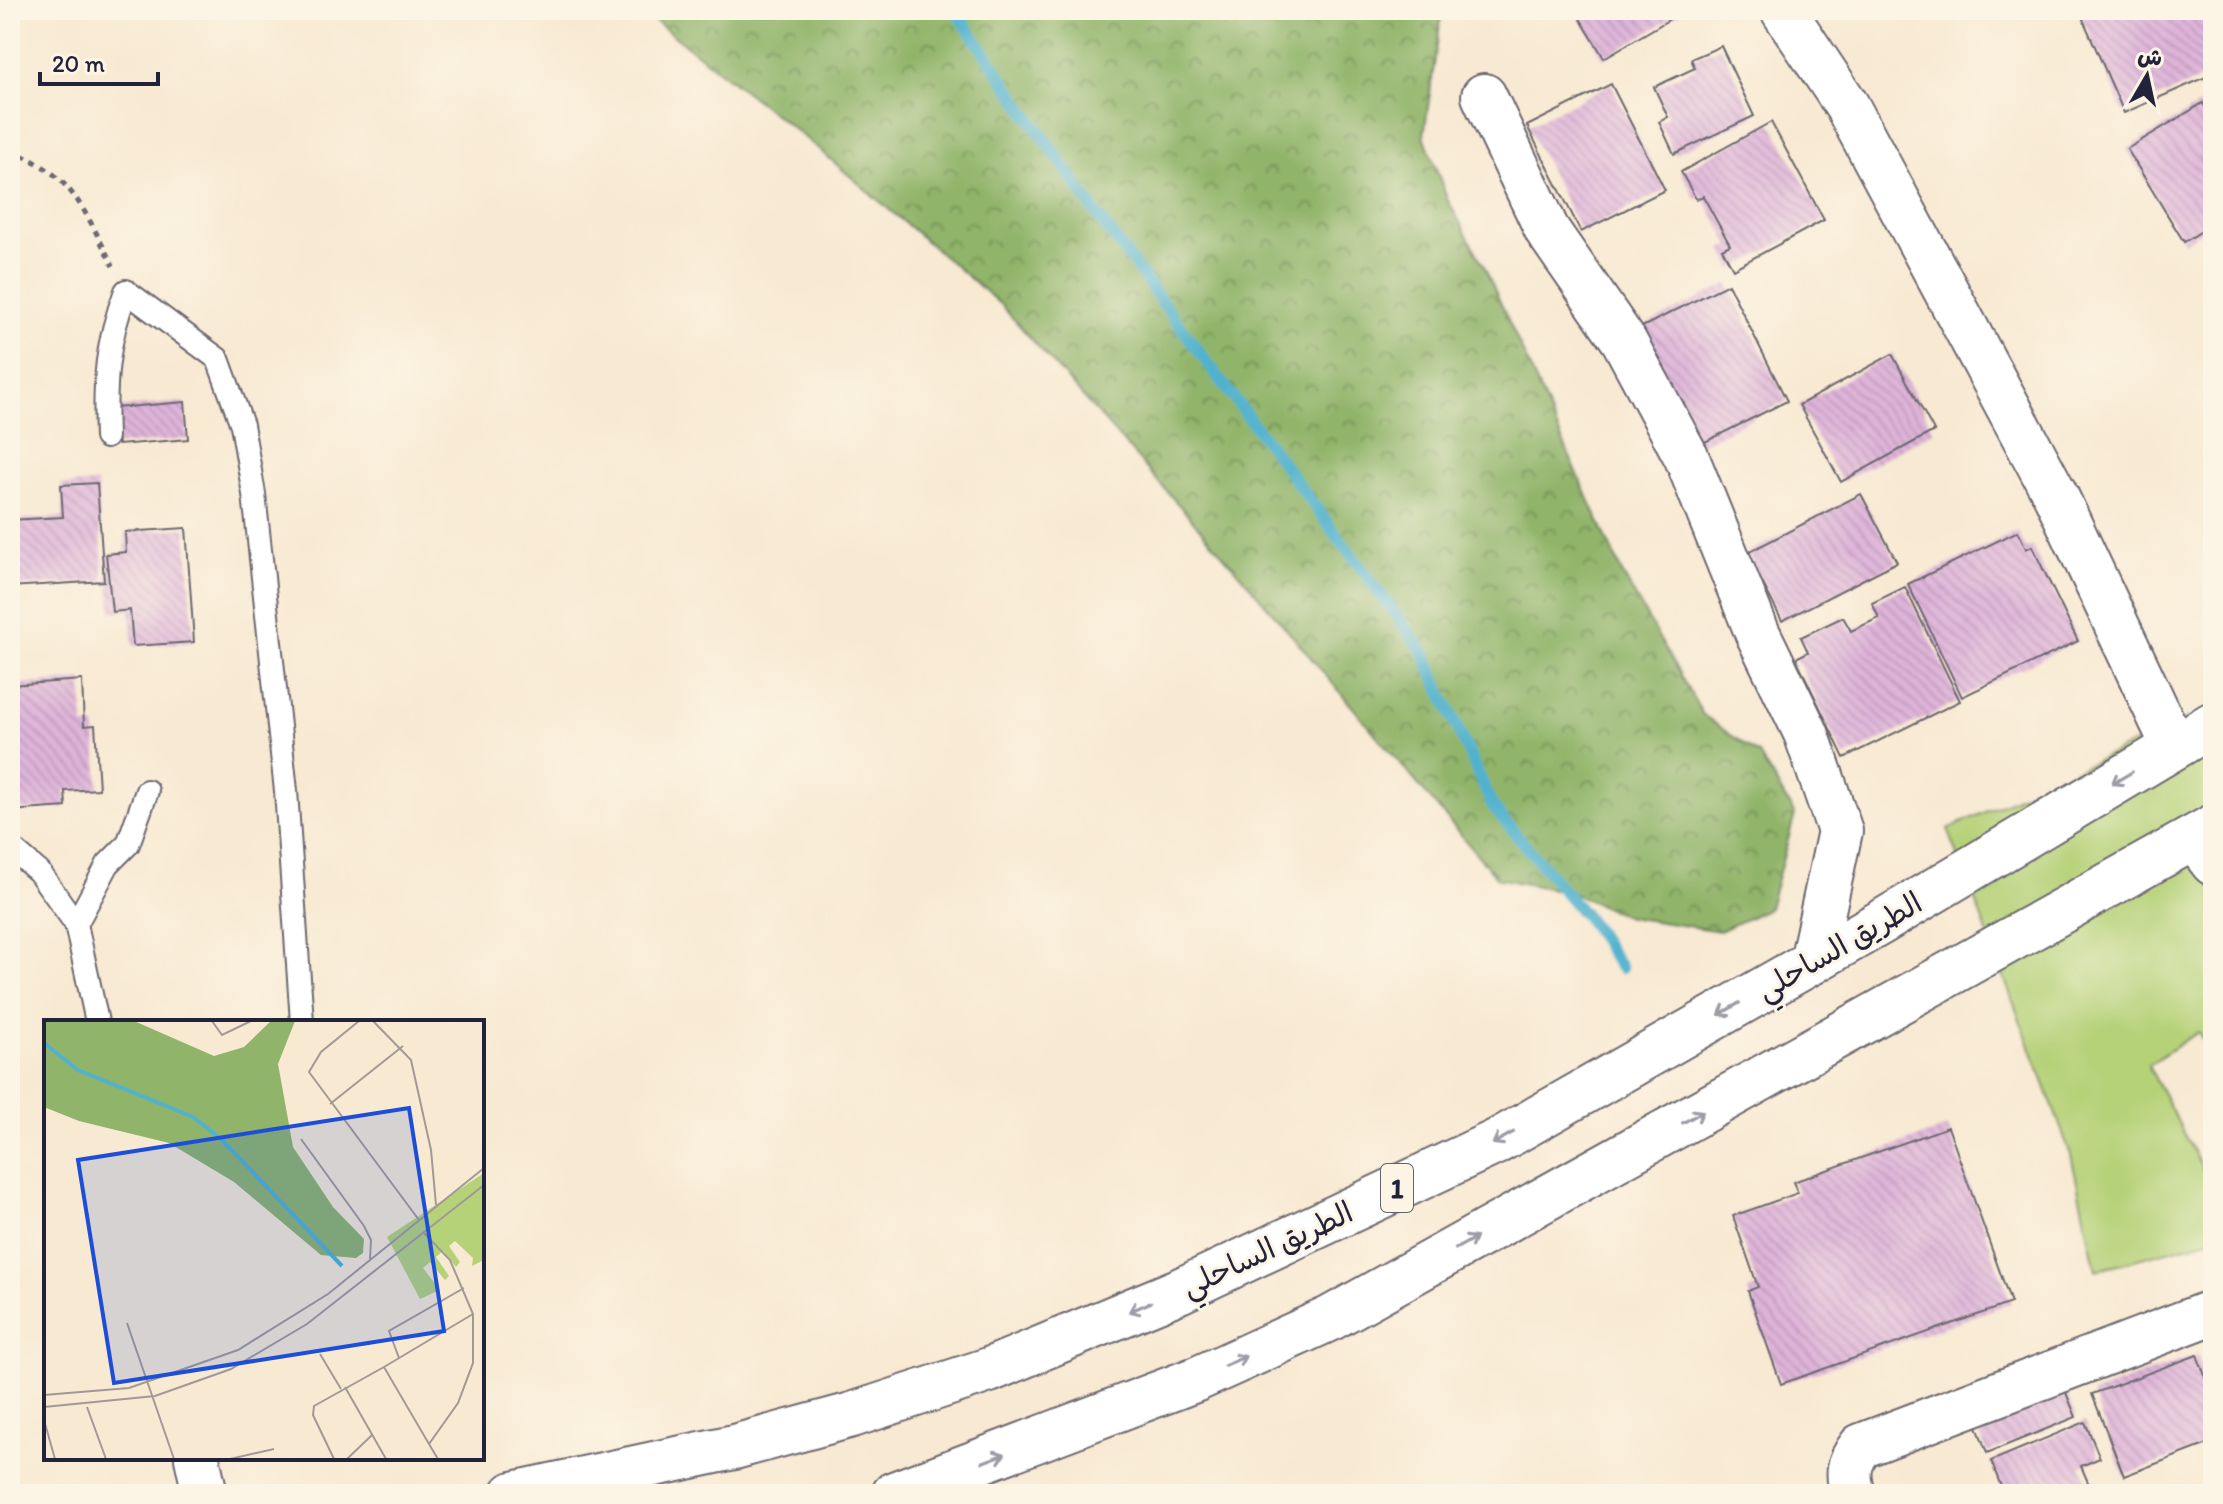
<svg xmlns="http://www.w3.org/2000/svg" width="2223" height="1504" viewBox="0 0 2223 1504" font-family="Itim,'Playpen Sans Arabic',sans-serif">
  <defs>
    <pattern id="forest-crowns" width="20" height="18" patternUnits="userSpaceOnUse" patternTransform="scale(2)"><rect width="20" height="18" fill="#90b469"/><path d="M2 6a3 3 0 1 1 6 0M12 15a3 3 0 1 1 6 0" fill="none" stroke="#759258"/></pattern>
    <pattern id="building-back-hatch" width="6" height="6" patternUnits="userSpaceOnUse" patternTransform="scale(2)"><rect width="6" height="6" fill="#deb4d9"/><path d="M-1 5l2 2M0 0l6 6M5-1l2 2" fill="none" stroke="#be9abb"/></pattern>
  </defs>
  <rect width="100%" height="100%" fill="#fcf5e5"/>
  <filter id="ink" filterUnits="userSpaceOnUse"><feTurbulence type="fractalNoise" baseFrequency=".0125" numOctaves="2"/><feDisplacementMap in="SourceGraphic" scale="16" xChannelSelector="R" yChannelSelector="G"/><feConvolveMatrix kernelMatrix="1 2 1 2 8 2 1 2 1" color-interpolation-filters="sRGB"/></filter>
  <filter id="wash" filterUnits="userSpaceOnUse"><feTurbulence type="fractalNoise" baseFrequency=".006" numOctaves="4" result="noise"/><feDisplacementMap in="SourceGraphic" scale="32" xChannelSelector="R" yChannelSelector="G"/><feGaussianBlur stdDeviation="1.8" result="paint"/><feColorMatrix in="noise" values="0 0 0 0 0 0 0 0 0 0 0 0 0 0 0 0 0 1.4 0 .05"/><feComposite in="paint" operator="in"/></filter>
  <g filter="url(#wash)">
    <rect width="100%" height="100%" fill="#f8e9d2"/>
    <polygon fill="#b6d279" stroke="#6c7a5a" stroke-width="2" points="2213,707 2213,1056 2198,1032 2148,1065 2213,1189 2213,1239 2096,1270 2071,1155 1948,829"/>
    <polygon fill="url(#forest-crowns)" stroke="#596b52" stroke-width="2" points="641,10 1442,10 1424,135 1448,201 1483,264 1623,575 1703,715 1759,755 1795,815 1769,908 1720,931 1628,917 1572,893 1497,878 1234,567 1001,305 810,142"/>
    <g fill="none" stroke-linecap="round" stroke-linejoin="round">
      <polyline stroke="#51b2cf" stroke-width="12" points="955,10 1106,227 1423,651 1493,807 1591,923 1621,968"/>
    </g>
    <g id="blocks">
      <g fill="url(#building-back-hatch)">
        <polygon points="1575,10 1685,10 1604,58"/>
        <polygon points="2079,10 2212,10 2213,74 2124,113"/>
        <polygon points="1721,46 1754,116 1674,154 1659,122 1668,117 1654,87 1695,68 1691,59"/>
        <polygon points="1611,84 1665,190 1581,232 1527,126"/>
        <polygon points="2203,103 2213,120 2213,224 2184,242 2127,149"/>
        <polygon points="1771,122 1824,220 1733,269 1722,249 1730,245 1703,196 1696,199 1681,172"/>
        <polygon points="1728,284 1787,401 1693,448 1634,331"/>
        <polygon points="1892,354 1934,431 1841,482 1799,405"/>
        <polygon points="185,402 188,439 118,445 115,408"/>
        <polygon points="97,483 104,581 10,587 10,520 63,517 61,485"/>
        <polygon points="1861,494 1897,562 1782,621 1747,553"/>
        <polygon points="186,528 194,642 133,646 130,610 112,612 106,554 126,552 125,532"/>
        <polygon points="2018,531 2026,549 2032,546 2078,641 1962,697 1908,584"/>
        <polygon points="1905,587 1960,701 1844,758 1796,658 1808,652 1801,637 1843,617 1851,631 1879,618 1872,603"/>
        <polygon points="82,680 84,726 95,725 99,789 65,791 66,807 10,811 10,685"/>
        <polygon points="1948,1127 2011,1303 1781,1384 1748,1291 1758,1287 1733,1216 1798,1193 1793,1182"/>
        <polygon points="2197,1355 2213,1396 2213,1442 2124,1476 2092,1394"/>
        <polygon points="2060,1378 2076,1417 1987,1453 1972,1413"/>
        <polygon points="2085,1422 2100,1458 2081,1466 2093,1494 2004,1494 1991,1461"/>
      </g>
    </g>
  </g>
  <g filter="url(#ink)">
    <use href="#blocks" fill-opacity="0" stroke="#6d6870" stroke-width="2"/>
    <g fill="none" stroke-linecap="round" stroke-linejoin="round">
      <defs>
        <g id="service">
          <path d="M106,437C104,381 106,344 126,291L218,359L242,425L254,494L286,791L302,1022"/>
          <polyline points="10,847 39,872 76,924 97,1022"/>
          <polyline points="76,924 108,864 128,844 147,791"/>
        </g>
        <g id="minor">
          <polyline points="1783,10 1847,106 2056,496 2174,747"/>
          <polyline points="1484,96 1547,230 1624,341 1686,456 1757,632 1806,733 1840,831 1812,962"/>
          <polyline points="197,1458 205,1494"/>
          <path d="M1853,1494C1847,1474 1848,1463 1861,1446L2213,1312"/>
        </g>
        <polyline id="tertiary" points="2194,838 2213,863"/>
        <g id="trunk">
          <polyline points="513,1494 734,1447 852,1415 989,1370 1179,1291 1496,1142 1880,923 2213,724"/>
          <polyline points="894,1494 1197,1379 1331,1318 2213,827"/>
        </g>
      </defs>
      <use href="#service" stroke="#6d6870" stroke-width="26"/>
      <use href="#minor" stroke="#6d6870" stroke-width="48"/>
      <use href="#tertiary" stroke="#6d6870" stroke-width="48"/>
      <use href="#trunk" stroke="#6d6870" stroke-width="48"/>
      <path stroke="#6d6870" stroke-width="5" stroke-dasharray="6 6" stroke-linecap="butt" d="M10,151C72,172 85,212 113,266"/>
      <use href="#service" stroke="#fff" stroke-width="22"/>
      <use href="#minor" stroke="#fff" stroke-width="44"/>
      <use href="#tertiary" stroke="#fff" stroke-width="44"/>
      <use href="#trunk" stroke="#fff" stroke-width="44"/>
    </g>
    <defs><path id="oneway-shaft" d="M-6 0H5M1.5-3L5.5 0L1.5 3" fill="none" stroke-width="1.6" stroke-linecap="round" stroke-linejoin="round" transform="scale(2)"/></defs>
    <g stroke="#9c9ca7">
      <use href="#oneway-shaft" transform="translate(2122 778) rotate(149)"/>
      <use href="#oneway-shaft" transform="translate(1729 1009) rotate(150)"/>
      <use href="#oneway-shaft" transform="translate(1693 1117) rotate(-29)"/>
      <use href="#oneway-shaft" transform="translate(1503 1138) rotate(151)"/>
      <use href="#oneway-shaft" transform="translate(1466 1243) rotate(-29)"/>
      <use href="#oneway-shaft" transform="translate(1140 1307) rotate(157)"/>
      <use href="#oneway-shaft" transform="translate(1235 1361) rotate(-24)"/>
      <use href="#oneway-shaft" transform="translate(994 1458) rotate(-21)"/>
    </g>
  </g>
  <g text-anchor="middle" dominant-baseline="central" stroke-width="6" stroke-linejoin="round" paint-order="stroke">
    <rect fill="#fcf5e5" stroke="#63616e" stroke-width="2" x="1381" y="1164" width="32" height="48" rx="6"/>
    <g font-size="28" font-weight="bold" fill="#22223b">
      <text x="1397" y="1188">1</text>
    </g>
    <g font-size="30" fill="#22223b" stroke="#fcf5e5">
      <text transform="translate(1839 946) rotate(-30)">الطريق الساحلي</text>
      <text transform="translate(1267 1249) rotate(-25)">الطريق الساحلي</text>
    </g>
  </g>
  <g transform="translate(44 1020)">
    <rect width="440" height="440" fill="#f8e9d2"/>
    <path d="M440,153V240L428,246L429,238L411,221L405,226L416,242L412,247L399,231L392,237L405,256L401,260L386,242L379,248L396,270L376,279L343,217Z" fill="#b6d279"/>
    <path d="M0,1H90L170,36L200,27L227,1H251L234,44L249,127L289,187L320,219L319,233L312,238L277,235L190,162L125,123L35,101L0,87Z" fill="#90b469"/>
    <path fill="none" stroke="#51b2cf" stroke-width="4" d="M0,23L34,50L149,97L178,120L298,246"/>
    <path fill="none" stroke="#a29996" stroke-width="2" d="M168,1L178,15L207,1M315,1L277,32L265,52L375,200M329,1L367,40L387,130L392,185M286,84L359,26M257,119L320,206L327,220L326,239M380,213L406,240L429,294V343L414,383L385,424L394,439M83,303L130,439M276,334L297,369M355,338L345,311L420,268M340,347L429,294M301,367L342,439M0,375L85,368L194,330L284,274L440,148M0,387L111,376L187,349L263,304L440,165M43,387L62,439M0,400L11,439M186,439L230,429M290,439L269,395L270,386L340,347L385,424M303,439L328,415"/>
    <path fill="#1d4ed8" fill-opacity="0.15" stroke="#1d4ed8" stroke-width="4" d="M365,88L400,311L70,363L34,140Z"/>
    <rect width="440" height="440" fill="none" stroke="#22223b" stroke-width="4"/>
  </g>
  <rect width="2223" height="1504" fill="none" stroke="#fcf5e5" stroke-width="40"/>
  <g transform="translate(2147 76) rotate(9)" stroke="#fcf5e5" stroke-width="6" paint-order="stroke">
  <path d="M0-6L14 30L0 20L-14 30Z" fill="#22223b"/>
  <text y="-12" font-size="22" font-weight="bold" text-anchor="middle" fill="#22223b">ش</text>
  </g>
  <path d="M40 72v12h118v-12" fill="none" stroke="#22223b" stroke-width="4"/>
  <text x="52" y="72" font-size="24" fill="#22223b" stroke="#fcf5e5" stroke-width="6" paint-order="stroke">20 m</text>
</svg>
